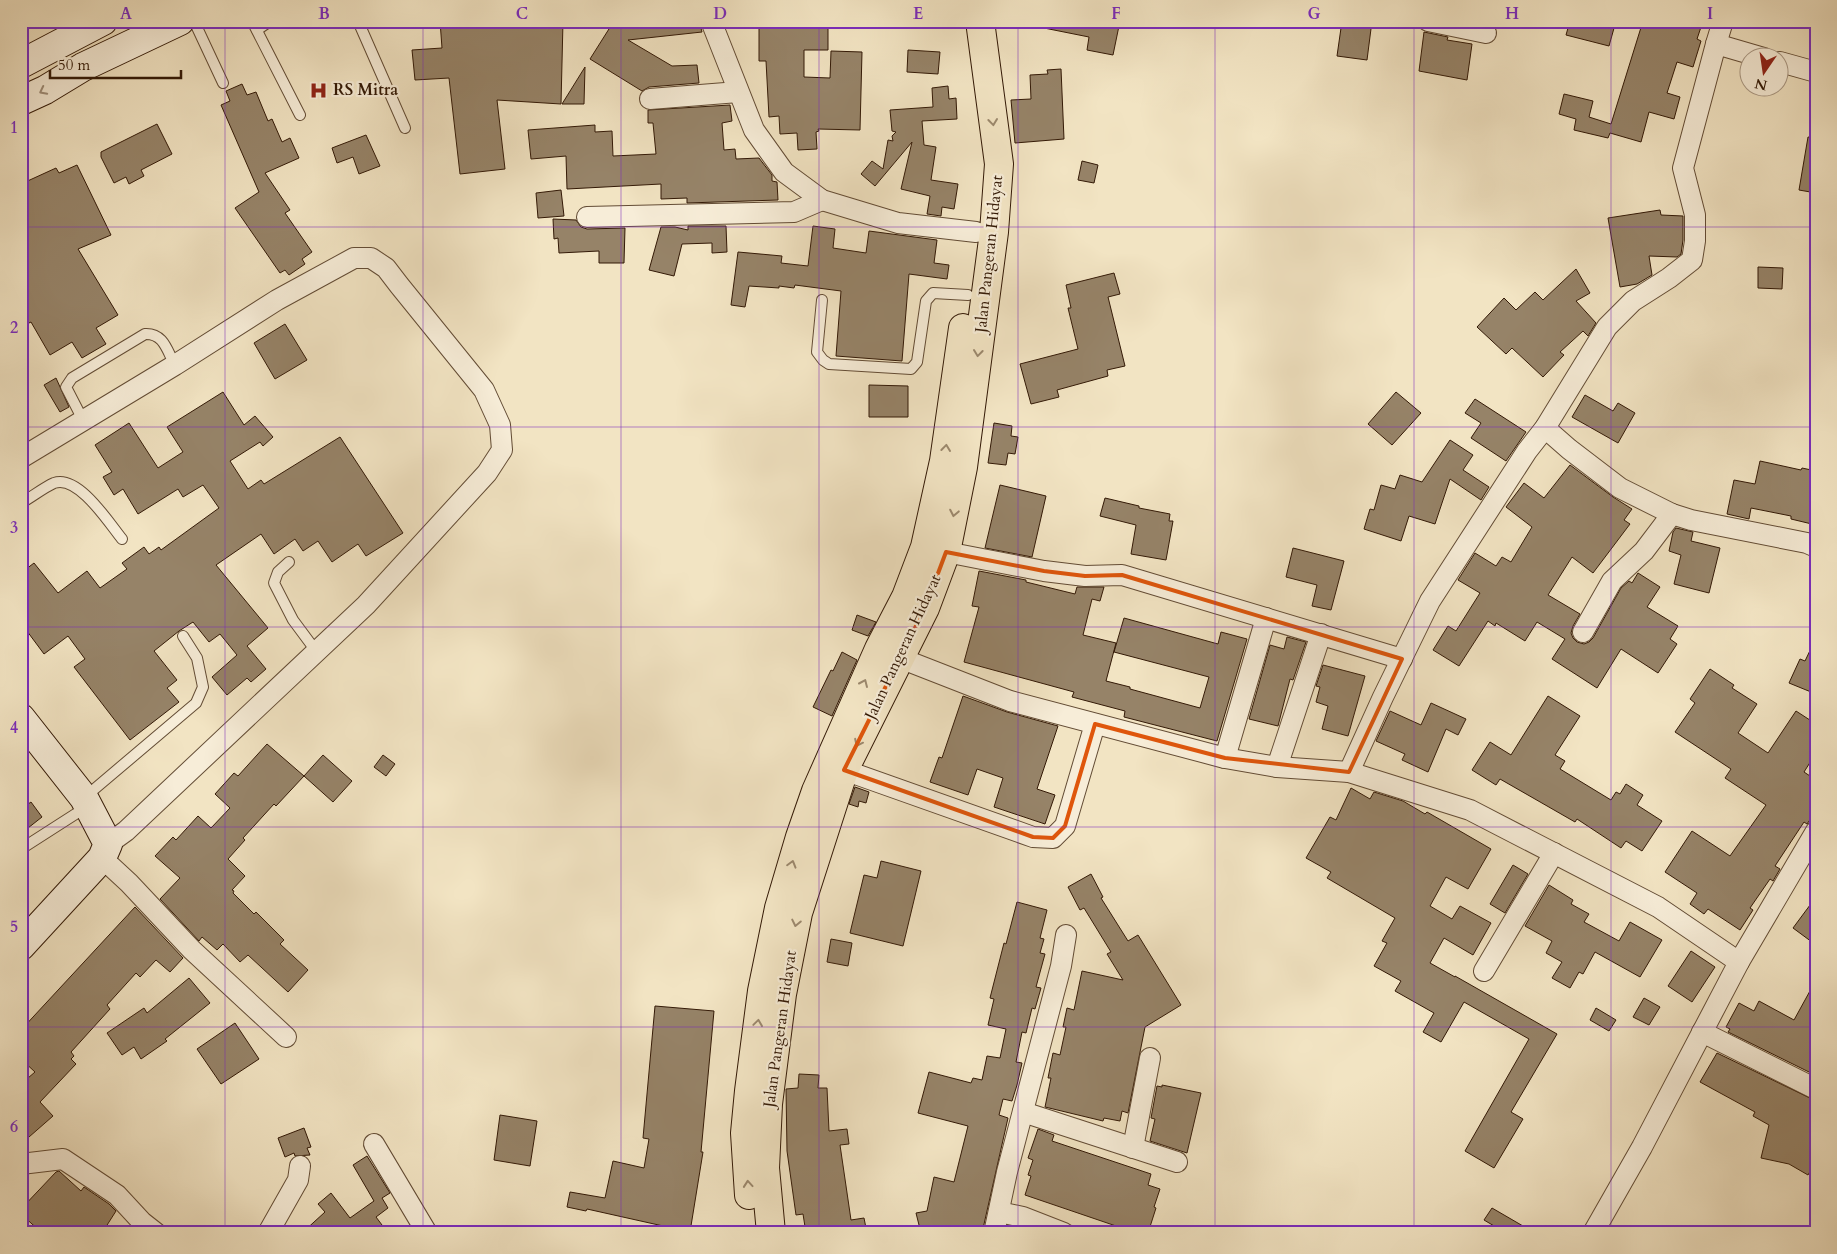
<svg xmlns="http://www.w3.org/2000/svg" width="1837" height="1254" viewBox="0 0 1837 1254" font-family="Cardo,serif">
  <rect width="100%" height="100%" fill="#f2e4c3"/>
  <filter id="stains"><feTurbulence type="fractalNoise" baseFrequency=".004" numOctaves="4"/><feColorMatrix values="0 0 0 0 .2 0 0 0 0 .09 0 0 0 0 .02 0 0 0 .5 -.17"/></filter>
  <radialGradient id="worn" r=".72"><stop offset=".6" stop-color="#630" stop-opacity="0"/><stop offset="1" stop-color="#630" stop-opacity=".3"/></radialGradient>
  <g fill="#968368" stroke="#331906">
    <polygon points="440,21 474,21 474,25 522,21 563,21 561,104 497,100 505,169 460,174 449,78 415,80 412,50 442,48"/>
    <polygon points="614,21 699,21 702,32 628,40 672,66 697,65 699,83 649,87 642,91 590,59"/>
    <polygon points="759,21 828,21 828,50 804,50 804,77 830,78 831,51 862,52 860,130 818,129 819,131 816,132 817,149 798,150 797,133 780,134 779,116 769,117 766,61 759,61"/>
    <polygon points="1045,21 1120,21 1113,55 1087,50 1089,37 1044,28"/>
    <polygon points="1342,21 1372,21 1367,60 1337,56"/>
    <polygon points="1570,21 1616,21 1609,46 1566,35"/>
    <polygon points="1643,21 1703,21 1697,39 1701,41 1693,67 1677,62 1667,93 1680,97 1674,119 1649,112 1641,142 1610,133 1608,138 1574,130 1576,119 1559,114 1564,94 1593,101 1589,117 1611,124"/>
    <polygon points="1424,32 1448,37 1447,40 1472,44 1467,80 1419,71"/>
    <polygon points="908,50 940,52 938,74 907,72"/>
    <polygon points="585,67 584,104 562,104"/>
    <polygon points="1061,69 1064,139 1015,143 1011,100 1031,99 1030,75 1048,74 1047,70"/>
    <polygon points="242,84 247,95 256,92 268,121 272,119 282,142 290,138 299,158 265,173 290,210 285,213 312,252 302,259 305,264 289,275 285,270 280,273 235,208 259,192 221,105 230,101 226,91"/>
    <polygon points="948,86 949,99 956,98 957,119 922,121 924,145 936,147 931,180 958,184 954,209 942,207 941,216 927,214 930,196 901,189 912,142 875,186 861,174 872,161 883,169 888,140 893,141 892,136 896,132 892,131 890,110 933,107 932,88"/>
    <polygon points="730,105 732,121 722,123 724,150 735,149 736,159 759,158 772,175 772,181 777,182 778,200 687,203 687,198 661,199 661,184 567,189 566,156 531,159 528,130 595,125 595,132 612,131 613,156 656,154 653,123 648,123 648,110"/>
    <polygon points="157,124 172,154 141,170 144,176 129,184 126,177 114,183 101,157 101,152"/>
    <polygon points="366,135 380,166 359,174 353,157 337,163 332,148"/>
    <polygon points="1808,137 1816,138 1816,193 1799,190"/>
    <polygon points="1082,161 1098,165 1094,183 1078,180"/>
    <polygon points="77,165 111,235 78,249 118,315 96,328 106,344 82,358 72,342 50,355 31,322 21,327 21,184 56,168 59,173"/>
    <polygon points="561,190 564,216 538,218 536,193"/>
    <polygon points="1660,210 1661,215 1683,216 1683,240 1681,254 1677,257 1649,256 1652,275 1637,284 1620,287 1608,218"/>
    <polygon points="553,219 576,220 581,227 587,229 625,228 624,263 599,263 599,251 559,253 558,238 554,239"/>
    <polygon points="688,226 726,226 727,252 712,253 712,243 682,244 674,276 649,270 661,227 675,227 688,230"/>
    <polygon points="813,226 835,229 833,248 866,253 869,231 937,240 934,263 949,265 947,279 909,274 902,361 836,356 841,291 795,285 794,288 779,286 779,288 749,286 745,307 731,305 738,252 782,256 781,263 808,266"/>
    <polygon points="1758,267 1783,268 1782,289 1758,288"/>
    <polygon points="1576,269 1590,293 1576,301 1596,323 1588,336 1583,331 1560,352 1564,355 1543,377 1512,348 1506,354 1477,327 1504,298 1516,310 1535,292 1543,300"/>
    <polygon points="1114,273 1120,294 1108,297 1125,366 1107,370 1108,376 1057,390 1059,397 1031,404 1020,364 1078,349 1068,308 1071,308 1066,285"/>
    <polygon points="285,324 307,360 275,379 254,343"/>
    <polygon points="56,378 69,407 60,412 44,385"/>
    <polygon points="869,385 908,386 908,417 869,417"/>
    <polygon points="223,392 244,425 255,416 273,437 263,446 260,442 230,461 248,489 261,480 264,484 340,437 403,533 366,556 358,544 332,562 318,541 303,551 295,539 274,554 261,534 216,565 268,628 247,646 266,669 251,682 247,678 227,695 212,677 237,655 220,634 209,642 193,622 179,631 154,651 177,680 167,688 179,702 130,740 74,667 85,659 68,636 44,654 21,623 21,573 34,563 58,593 87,571 100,588 127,569 122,563 144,547 149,554 159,547 161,550 219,508 203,485 183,497 178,489 138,514 123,489 114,495 103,477 112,472 95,445 129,423 158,468 183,452 167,427"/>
    <polygon points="1396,392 1421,413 1392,445 1368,424"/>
    <polygon points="1585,395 1613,411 1618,403 1635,413 1618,443 1572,417"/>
    <polygon points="1475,399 1526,432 1506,461 1471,438 1481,423 1465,413"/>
    <polygon points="994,423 1012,426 1011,436 1018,437 1015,454 1008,453 1006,465 988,463"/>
    <polygon points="1450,440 1473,455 1463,470 1489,487 1481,500 1450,479 1435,524 1409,516 1401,541 1364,529 1370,509 1374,510 1381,485 1395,489 1400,475 1422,482"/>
    <polygon points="1760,461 1801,470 1802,468 1816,471 1816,525 1791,519 1791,516 1751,508 1749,519 1727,514 1734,480 1755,484"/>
    <polygon points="1570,465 1613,497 1632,509 1624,520 1630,524 1593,573 1572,557 1548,595 1580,614 1573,626 1571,633 1573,638 1577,642 1584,644 1589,642 1593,638 1621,588 1629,581 1632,583 1638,573 1660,587 1647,607 1678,626 1670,639 1677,644 1658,673 1621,649 1597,688 1552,659 1565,639 1537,622 1525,641 1496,623 1495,626 1488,621 1459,666 1433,650 1448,626 1456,631 1480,593 1458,580 1475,553 1496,566 1502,557 1511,562 1532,527 1506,507 1524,483 1544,498"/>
    <polygon points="1000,485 1046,496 1032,557 985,548"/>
    <polygon points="1105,498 1139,506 1139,508 1170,514 1169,521 1173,521 1166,560 1131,554 1136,525 1100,516"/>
    <polygon points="1676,528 1693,532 1691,541 1720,548 1709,593 1674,584 1681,555 1669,551 1673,532"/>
    <polygon points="1293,548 1344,561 1331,610 1312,606 1317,585 1286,577"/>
    <polygon points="979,571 1026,580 1026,582 1075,594 1077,587 1104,587 1100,601 1092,599 1083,635 1116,643 1106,681 1130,687 1130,689 1200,708 1209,677 1114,652 1124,618 1218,644 1221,632 1247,639 1217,741 1124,717 1125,711 1072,697 1074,692 964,662 979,607 972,606"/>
    <polygon points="857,615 876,622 868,636 852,630"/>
    <polygon points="1287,637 1306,642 1293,680 1290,679 1278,726 1249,719 1270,645 1284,649"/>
    <polygon points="1816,638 1816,694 1789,683 1800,659 1805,661"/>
    <polygon points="842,652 857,660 832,716 813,707 831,670 833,671"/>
    <polygon points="1323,665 1365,676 1348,736 1322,729 1328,706 1316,702 1320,687 1316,686"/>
    <polygon points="1710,669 1734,685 1732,688 1757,704 1738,733 1768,753 1796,711 1816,724 1816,753 1804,772 1816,780 1816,811 1807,824 1804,822 1775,866 1780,869 1773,881 1770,879 1750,908 1753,910 1740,930 1708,909 1704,914 1690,904 1697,893 1665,872 1692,831 1730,856 1766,805 1725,778 1731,769 1675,732 1695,703 1690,699"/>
    <polygon points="963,696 1007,712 1058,726 1037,789 1055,795 1045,824 994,807 1003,778 977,769 968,795 930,782 939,757 942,758"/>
    <polygon points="1548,696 1580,716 1555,755 1565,761 1560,769 1611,800 1616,792 1620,794 1626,784 1643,795 1637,805 1662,821 1642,851 1626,841 1621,848 1577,819 1575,822 1500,779 1496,785 1472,770 1490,742 1511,755"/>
    <polygon points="1431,703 1466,719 1458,735 1446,729 1428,772 1402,760 1405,754 1376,741 1390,711 1421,725"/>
    <polygon points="267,744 304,776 276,806 274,804 243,838 245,840 228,859 245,876 232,890 234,891 233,893 254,914 256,912 284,940 280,944 308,970 288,992 248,955 240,962 223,944 217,950 202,937 199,941 160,899 180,878 155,856 173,837 176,840 198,816 211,828 230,808 215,794 234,773 238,776"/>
    <polygon points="323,755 352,781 333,802 304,776"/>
    <polygon points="383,755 395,764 386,776 374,767"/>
    <polygon points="855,787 869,792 866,803 859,801 858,807 849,804"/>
    <polygon points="1351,788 1370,799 1374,792 1403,801 1425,814 1427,812 1491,849 1468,889 1446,877 1430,906 1452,919 1460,906 1491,923 1473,955 1444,938 1430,963 1455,977 1455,976 1557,1034 1511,1112 1523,1119 1494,1168 1465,1151 1529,1039 1464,1002 1441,1042 1423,1032 1434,1013 1395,991 1401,981 1374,966 1387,943 1382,941 1395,918 1327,878 1331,872 1306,858 1330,817 1336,820"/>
    <polygon points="31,802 42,817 28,828 21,819 21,809"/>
    <polygon points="881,861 921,871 903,946 850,933 864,875 877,878"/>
    <polygon points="1513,865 1528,874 1505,913 1490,904"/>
    <polygon points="1091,874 1103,897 1101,898 1128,941 1138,935 1181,1005 1145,1027 1128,1113 1122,1111 1120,1121 1104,1118 1103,1121 1045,1107 1051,1078 1048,1078 1053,1053 1060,1055 1066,1027 1063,1027 1067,1008 1074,1010 1082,971 1123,980 1107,954 1111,952 1084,908 1080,910 1068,887"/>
    <polygon points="1549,885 1573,900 1571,904 1589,914 1584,922 1619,941 1630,922 1662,940 1640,977 1595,952 1583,974 1579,972 1570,988 1552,978 1562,962 1546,953 1552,941 1525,926"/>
    <polygon points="1816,897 1816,945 1793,928"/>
    <polygon points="1017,902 1047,910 1040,938 1044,939 1040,953 1045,954 1036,987 1041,988 1035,1009 1032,1008 1026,1033 1022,1032 1016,1062 1022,1063 1017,1085 1012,1101 1003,1099 999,1115 1008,1118 982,1233 921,1233 916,1213 927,1211 934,1177 954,1182 968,1126 918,1113 929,1072 971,1083 973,1078 982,1080 987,1056 1000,1058 1006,1029 988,1025 994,999 990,998 1004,943 1006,944"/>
    <polygon points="135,907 183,958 170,972 156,960 140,977 136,973 107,1005 110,1009 71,1052 74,1056 71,1059 76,1064 40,1102 53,1116 21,1144 21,1084 35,1072 21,1059 21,1030"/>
    <polygon points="831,939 852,943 848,966 827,962"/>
    <polygon points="1691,951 1715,967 1692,1002 1668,986"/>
    <polygon points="189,978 210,1003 165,1039 167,1041 141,1059 134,1047 122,1055 107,1033 144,1008 147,1013"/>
    <polygon points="1816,980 1816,1059 1809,1072 1728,1032 1730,1029 1726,1027 1739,1003 1754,1011 1759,1001 1794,1020"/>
    <polygon points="1644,998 1660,1007 1649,1025 1633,1017"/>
    <polygon points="655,1006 714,1011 701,1152 703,1152 690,1232 587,1209 586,1211 567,1207 570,1192 605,1198 613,1161 644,1168 649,1139 643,1138"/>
    <polygon points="1596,1008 1616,1020 1609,1031 1590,1020"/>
    <polygon points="235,1023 259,1059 221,1084 197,1049"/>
    <polygon points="1717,1053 1816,1101 1816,1170 1812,1168 1808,1175 1789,1164 1761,1158 1769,1125 1753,1116 1755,1112 1700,1082"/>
    <polygon points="799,1074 819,1075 818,1088 827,1088 829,1131 847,1129 849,1144 840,1145 851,1220 864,1218 867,1233 806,1233 803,1214 796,1215 787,1151 786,1089 798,1088"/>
    <polygon points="1162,1085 1201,1093 1187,1153 1150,1141 1155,1119 1151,1118 1157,1086 1162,1087"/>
    <polygon points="500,1115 537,1121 530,1166 494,1160"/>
    <polygon points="304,1128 311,1147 307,1148 310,1155 295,1156 294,1153 285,1157 278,1138"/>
    <polygon points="1038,1129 1054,1135 1052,1141 1151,1174 1148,1185 1160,1189 1154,1207 1156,1208 1148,1233 1125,1233 1118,1230 1119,1227 1025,1195 1031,1176 1028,1175 1033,1160 1028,1158"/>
    <polygon points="367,1156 390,1193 382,1198 388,1208 376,1217 388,1233 302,1233 325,1212 318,1204 331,1193 350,1218 374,1201 353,1165"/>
    <polygon points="59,1171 81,1191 84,1187 109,1204 116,1211 102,1233 42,1233 21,1214 21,1209 56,1172"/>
    <polygon points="1492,1208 1535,1233 1506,1233 1484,1220"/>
  </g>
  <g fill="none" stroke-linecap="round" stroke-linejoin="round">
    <defs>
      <g id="lane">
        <polyline points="194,21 223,83"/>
        <polyline points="252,21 300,115"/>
        <polyline points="358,21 405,128"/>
        <polyline points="257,30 270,21"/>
        <polyline points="822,300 817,352 823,360 829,364 911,369 917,362 926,301 933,293 968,295"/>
        <path d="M83,420L66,387L72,378L145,334C164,333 167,351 175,365"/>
        <path d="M21,503C32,497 43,488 54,483C78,474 109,523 122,539"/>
        <polyline points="289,562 278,572 274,583 293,620 316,651"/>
        <polyline points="85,797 196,703 203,687 197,658 183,636"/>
        <polyline points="21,849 88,806"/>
      </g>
      <g id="street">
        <polyline points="711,21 754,130 784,172 822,200 898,223 976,232"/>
        <polyline points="1428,21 1486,33"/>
        <polyline points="1716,44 1764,58"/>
        <polyline points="1780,62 1816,72"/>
        <polyline points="650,99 738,92"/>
        <polyline points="587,217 794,212 822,200"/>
        <polyline points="1545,428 1569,449 1620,488 1672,514 1691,520 1807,543 1816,547"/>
        <polyline points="21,458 175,365 277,300 354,258 371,258 386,268 399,285 484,390 500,425 502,450 487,473 366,605 126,831 108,844"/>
        <polyline points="946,552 1044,571 1085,576 1122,575 1402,659"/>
        <polyline points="1583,632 1612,581 1644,551 1672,514"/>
        <polyline points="887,653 1010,701 1225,758 1277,767 1349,772 1470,810 1658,907 1739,962 1642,1147 1593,1233"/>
        <polyline points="1225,758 1266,618"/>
        <polyline points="1277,767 1321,634"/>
        <polyline points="844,770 1033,837 1053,838 1065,826 1095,724"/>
        <polyline points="1349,772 1383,697 1430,601 1527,451 1545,428 1607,327 1633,301 1669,278 1692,260 1695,241 1695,215 1683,168 1716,44 1723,21"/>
        <polyline points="102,858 129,883 192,950 286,1037"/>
        <polyline points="1739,962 1816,831"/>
        <polyline points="1484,971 1554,853"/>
        <polyline points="1702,1032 1816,1089"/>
        <polyline points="1023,1112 1177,1162"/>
        <polyline points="374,1144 427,1233"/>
        <polyline points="1133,1148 1150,1058"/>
        <polyline points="21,1164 63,1159 117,1195 142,1222 156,1233"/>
        <polyline points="999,1212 1023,1217 1064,1233"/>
        <polyline points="268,1233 298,1180 300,1166"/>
        <polyline points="994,1233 1007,1172 1061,966 1066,935"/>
      </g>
      <g id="secondary">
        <polyline points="21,64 103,21"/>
        <polyline points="21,101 45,90 83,67 180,21"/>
        <polyline points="21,718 84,798 108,844 102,858 21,946"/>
      </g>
      <g id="highway">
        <polyline points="749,1195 745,1133 749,1091 762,991 779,908 800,837 816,791 879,649 906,597 925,547 944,461 963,328"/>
        <polyline points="771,1233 765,1168 768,1104 782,994 798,913 844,770 925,608 946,552 963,467 994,232 999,164 980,21"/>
      </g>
    </defs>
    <use href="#lane" stroke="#634c35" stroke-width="12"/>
    <use href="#street" stroke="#634c35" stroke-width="22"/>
    <use href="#secondary" stroke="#331906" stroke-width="30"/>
    <use href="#highway" stroke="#331906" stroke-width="30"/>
    <use href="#lane" stroke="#f7edd8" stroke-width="10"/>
    <use href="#street" stroke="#f7edd8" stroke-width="20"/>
    <use href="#secondary" stroke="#f7edd8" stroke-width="28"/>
    <use href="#highway" stroke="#f2e4c3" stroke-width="28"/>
  </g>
  <defs><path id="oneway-chevron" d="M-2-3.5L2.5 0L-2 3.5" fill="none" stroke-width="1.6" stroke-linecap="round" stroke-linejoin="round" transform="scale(1.25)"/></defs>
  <use stroke="#9f8e7a" href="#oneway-chevron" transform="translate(43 91) rotate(153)"/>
  <g stroke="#9c896e">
    <use href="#oneway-chevron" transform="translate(993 122) rotate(83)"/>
    <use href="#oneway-chevron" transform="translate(978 353) rotate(97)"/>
    <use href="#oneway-chevron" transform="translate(946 448) rotate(-83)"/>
    <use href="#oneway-chevron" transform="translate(954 513) rotate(101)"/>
    <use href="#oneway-chevron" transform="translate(864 683) rotate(-66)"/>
    <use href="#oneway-chevron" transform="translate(858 743) rotate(116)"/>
    <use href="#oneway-chevron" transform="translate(792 864) rotate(-74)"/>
    <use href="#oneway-chevron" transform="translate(796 923) rotate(102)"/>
    <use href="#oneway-chevron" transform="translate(758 1023) rotate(-82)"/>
    <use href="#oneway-chevron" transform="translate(748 1184) rotate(-95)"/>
  </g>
  <path fill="none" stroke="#df560c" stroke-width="4" stroke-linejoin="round" d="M946,552L1044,571L1085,576L1122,575L1402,659L1349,772L1225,758L1095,724L1065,826L1053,838L1033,837L844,770L925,608Z"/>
  <path fill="none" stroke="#7b2cbf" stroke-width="1" stroke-opacity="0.55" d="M225,21V1233M423,21V1233M621,21V1233M819,21V1233M1018,21V1233M1215,21V1233M1414,21V1233M1611,21V1233M21,227H1816M21,427H1816M21,627H1816M21,827H1816M21,1027H1816"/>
  <defs>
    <symbol id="hospital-bare" viewBox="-9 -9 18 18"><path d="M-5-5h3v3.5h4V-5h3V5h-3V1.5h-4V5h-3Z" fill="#8f2418" stroke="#f7edd8" stroke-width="2.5" paint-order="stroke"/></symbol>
  </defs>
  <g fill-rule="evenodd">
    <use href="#hospital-bare" x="306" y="78" width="25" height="25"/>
  </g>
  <g text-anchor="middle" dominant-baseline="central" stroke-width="4.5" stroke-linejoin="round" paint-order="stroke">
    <g font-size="16" font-weight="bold" fill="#331906" stroke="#f7edd8" text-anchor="start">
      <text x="333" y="90">RS Mitra</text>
    </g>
    <g font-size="16" fill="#331906" stroke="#f7edd8">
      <text transform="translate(989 254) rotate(-84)">Jalan Pangeran Hidayat</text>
      <text transform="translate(903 647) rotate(-65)">Jalan Pangeran Hidayat</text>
      <text transform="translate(780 1029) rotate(-82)">Jalan Pangeran Hidayat</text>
    </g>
  </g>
  <rect width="1837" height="1254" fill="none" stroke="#f2e4c3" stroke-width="55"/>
  <g transform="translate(1764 72) rotate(193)"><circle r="24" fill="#f7edd8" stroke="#a99884"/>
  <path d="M0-4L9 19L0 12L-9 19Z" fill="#8f2418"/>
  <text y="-8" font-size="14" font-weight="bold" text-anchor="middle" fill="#331906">N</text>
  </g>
  <path d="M50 70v8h131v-8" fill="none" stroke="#331906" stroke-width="2.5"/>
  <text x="58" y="70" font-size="15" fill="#331906" stroke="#f7edd8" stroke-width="4" paint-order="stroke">50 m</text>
  <rect x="28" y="28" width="1782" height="1198" fill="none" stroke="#7b2cbf" stroke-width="2"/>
  <g font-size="16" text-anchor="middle" font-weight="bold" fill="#7b2cbf">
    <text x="126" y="19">A</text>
    <text x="324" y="19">B</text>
    <text x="522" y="19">C</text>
    <text x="720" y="19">D</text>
    <text x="918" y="19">E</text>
    <text x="1116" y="19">F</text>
    <text x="1314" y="19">G</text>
    <text x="1512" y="19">H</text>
    <text x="1710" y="19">I</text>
    <text x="14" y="133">1</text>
    <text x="14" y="333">2</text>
    <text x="14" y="533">3</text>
    <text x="14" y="733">4</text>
    <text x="14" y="932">5</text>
    <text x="14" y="1132">6</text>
  </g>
  <rect width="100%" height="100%" filter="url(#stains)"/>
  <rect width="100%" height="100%" fill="url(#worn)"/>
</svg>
